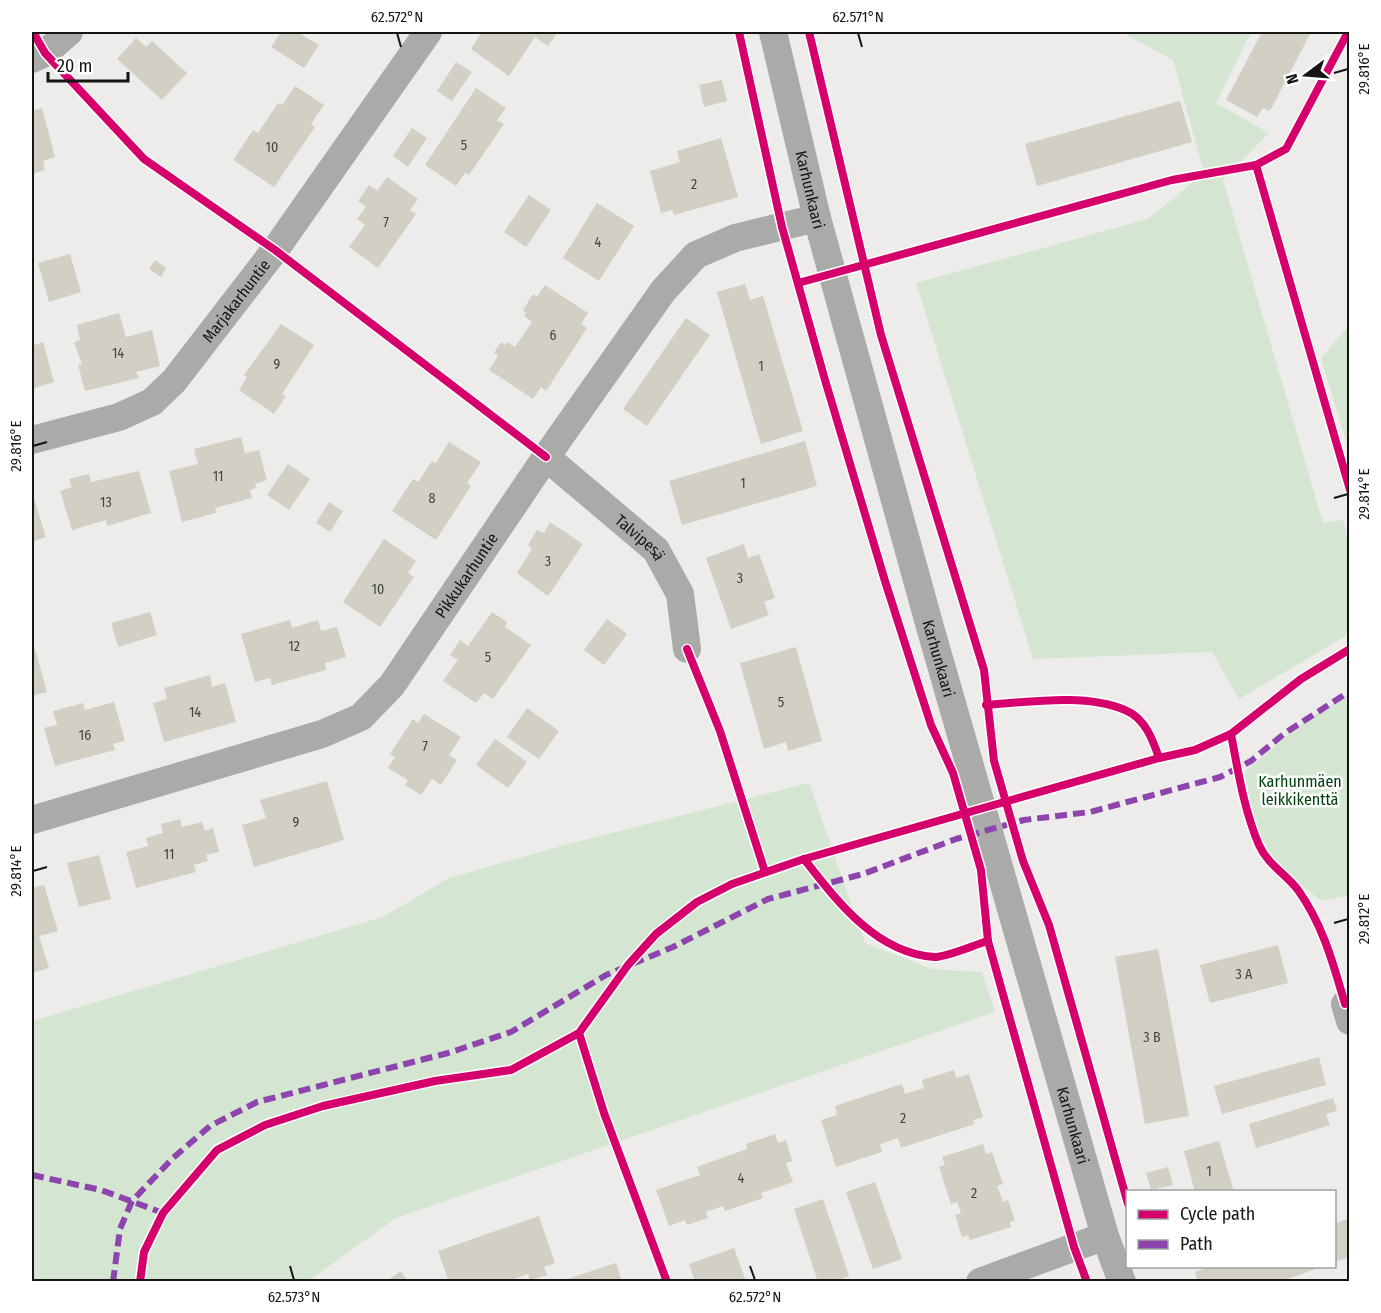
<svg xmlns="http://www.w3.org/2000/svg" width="1381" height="1313" viewBox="0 0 1381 1313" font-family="'Fira Sans Condensed',sans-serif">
  <rect width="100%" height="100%" fill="#edecea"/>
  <g fill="#d4e6d2">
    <polygon points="1121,32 1251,32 1216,103 1269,133 1223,180 1323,523 1343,520 1349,544 1349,634 1239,699 1212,652 1033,659 916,283 1148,219 1204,173 1173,60"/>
    <polygon points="1349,325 1349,451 1321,358"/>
    <path d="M1349,694V895L1321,901C1308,889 1288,878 1277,865C1258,840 1249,802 1245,771L1309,718Z"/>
    <polygon points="809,783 865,943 932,969 982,972 995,1012 396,1218 308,1281 32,1281 32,1021 383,917 449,878 568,844"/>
  </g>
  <g fill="#d2cfc4">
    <polygon points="281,32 297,32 319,45 304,68 271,47"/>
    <polygon points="482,32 558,32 548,46 535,37 509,76 471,49"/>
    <polygon points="1262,32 1311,32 1270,111 1263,108 1257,117 1226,100"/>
    <polygon points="136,38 146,47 152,41 187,73 162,100 117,59"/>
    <polygon points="456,62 472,72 452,101 437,91"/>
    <polygon points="722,80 727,101 704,107 699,85"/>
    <polygon points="295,86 324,105 311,124 315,127 274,187 233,160 253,130 258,133 278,103 282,105"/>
    <polygon points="476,88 506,108 497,120 504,124 469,175 465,173 456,186 425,165"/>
    <polygon points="1180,101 1192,142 1037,186 1025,144"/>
    <polygon points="42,108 55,157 43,161 45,170 32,174 32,111"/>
    <polygon points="412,128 427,138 408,167 393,156"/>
    <polygon points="721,138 738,197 674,215 672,210 661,213 650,171 680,162 677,151"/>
    <polygon points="387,177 418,199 410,210 416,214 378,268 349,247 365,225 357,219 366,207 358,201 369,185 377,191"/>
    <polygon points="529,195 551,210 526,247 504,232"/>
    <polygon points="597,203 634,226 599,281 563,258"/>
    <polygon points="70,254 81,292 49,302 38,263"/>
    <polygon points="155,260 166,268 161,277 149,269"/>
    <polygon points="745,284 750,300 763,296 803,431 761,444 717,292"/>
    <polygon points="545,285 588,313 581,324 587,328 546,391 541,387 533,399 489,370 498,356 494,353 501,342 505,345 507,342 515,347 532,322 524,316 526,313 523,310 533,294 537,297"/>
    <polygon points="119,313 126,337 152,330 160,366 136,372 139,378 85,391 78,365 82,364 74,342 80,340 77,325"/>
    <polygon points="686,318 710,335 647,426 623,409"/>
    <polygon points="281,324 314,345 282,394 286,396 274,414 239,390 247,377 244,375"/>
    <polygon points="43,342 54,382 32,389 32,346"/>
    <polygon points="241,437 245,453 259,450 267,480 255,484 256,488 250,490 252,498 215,508 216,513 182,522 169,471 198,464 194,449"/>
    <polygon points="805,441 817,486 682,525 669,481"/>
    <polygon points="449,442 481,462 467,483 471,486 436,540 392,511 413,479 418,482 432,461 436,463"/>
    <polygon points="288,464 310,479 289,510 267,495"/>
    <polygon points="139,471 151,513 107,526 106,520 72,530 60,491 72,487 69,479 89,474 91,482"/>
    <polygon points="32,492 46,537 32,542"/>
    <polygon points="329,502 343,511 330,532 316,523"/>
    <polygon points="550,522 583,544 548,596 517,573 532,549 528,545 537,530 544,533"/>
    <polygon points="384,539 416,561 408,573 414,577 380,627 343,602"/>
    <polygon points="744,544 748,558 759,554 775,598 764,602 769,615 731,629 706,558"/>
    <polygon points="150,612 157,635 118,647 111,623"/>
    <polygon points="492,612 507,622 505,627 531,645 493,699 484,693 476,703 443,681 458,660 450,655 460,640 468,646"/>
    <polygon points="607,619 627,634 604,665 584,650"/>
    <polygon points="290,620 292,628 318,620 321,631 337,627 346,657 325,663 326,670 272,685 270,678 255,682 241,634"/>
    <polygon points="796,647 822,741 788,751 786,742 764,749 740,663"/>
    <polygon points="35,649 47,692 32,696 32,650"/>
    <polygon points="210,675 212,687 225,683 236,722 164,742 153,703 167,699 164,688"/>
    <polygon points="114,702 125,741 113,744 115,750 55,766 44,728 57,725 53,711 83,703 85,710"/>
    <polygon points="527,708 559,731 539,759 507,737"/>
    <polygon points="424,714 461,737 449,755 457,760 441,785 432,779 421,795 405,785 408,780 388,768 395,757 390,754 413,719 418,723"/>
    <polygon points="495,739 527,762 508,788 476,765"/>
    <polygon points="327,781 344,840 254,867 242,825 266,818 260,800"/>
    <polygon points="180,819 182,827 202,822 205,831 213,828 219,852 206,855 208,861 194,865 196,872 136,888 126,852 148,846 146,838 163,833 161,824"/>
    <polygon points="99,855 111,899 79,907 67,863"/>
    <polygon points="44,885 58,931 39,936 49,968 32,973 32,888"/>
    <polygon points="1278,945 1288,983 1210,1003 1200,965"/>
    <polygon points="1158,949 1189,1116 1145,1124 1115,957"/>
    <polygon points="1319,1057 1326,1085 1222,1114 1214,1086"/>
    <polygon points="954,1070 956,1078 969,1074 983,1117 973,1120 975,1124 901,1148 898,1138 880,1144 882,1152 836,1167 821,1120 837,1115 835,1106 902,1084 905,1094 924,1088 922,1080"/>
    <polygon points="1333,1098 1337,1111 1326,1114 1330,1125 1256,1148 1249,1124"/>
    <polygon points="775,1134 778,1143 786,1140 792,1161 786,1163 793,1182 761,1193 763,1198 725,1211 723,1206 706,1212 708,1218 687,1225 685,1220 669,1226 656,1190 700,1175 697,1167 747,1149 746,1144"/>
    <polygon points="1219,1141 1234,1192 1195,1192 1184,1151"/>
    <polygon points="983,1144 986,1154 992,1152 1003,1184 997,1186 1003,1202 1008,1200 1015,1220 1010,1222 1011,1227 970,1240 968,1235 962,1237 955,1215 961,1213 957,1202 951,1204 939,1167 945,1165 942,1157"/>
    <polygon points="1168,1167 1173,1185 1151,1190 1146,1173"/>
    <polygon points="875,1182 902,1259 873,1269 846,1192"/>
    <polygon points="823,1199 849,1276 833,1282 818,1282 794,1209"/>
    <polygon points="539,1216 555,1263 544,1267 547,1275 530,1280 528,1274 514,1279 515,1282 449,1282 438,1251"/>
    <polygon points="1350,1218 1350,1257 1334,1262 1334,1224"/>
    <polygon points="734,1248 746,1281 752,1279 753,1282 695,1282 689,1264"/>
    <polygon points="616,1263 622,1282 567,1282 567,1279"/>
    <polygon points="1211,1266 1321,1266 1321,1267 1279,1282 1198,1282 1195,1272"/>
    <polygon points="401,1271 408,1282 385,1282"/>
  </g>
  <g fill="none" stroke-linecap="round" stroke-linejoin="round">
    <g stroke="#aaaaa9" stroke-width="28">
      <path id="s1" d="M773,32L817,218L930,627L1105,1236L1122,1282"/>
      <polyline points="32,59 45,53 69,32"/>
      <path id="s2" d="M32,440L119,417L152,402L174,381L275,250L428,32"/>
      <path id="s3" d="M546,457L656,550L680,594L687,649"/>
      <path id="s4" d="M32,820L322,734L361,717L392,685L546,457L663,291L696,255L735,238L817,218"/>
      <polyline points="1345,1004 1350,1021"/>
      <polyline points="980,1282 1105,1236"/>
    </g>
    <g stroke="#8e44ad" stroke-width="6" stroke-dasharray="12 6" stroke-linecap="butt">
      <polyline points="32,1175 101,1190 163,1213"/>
      <polyline points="113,1282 120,1229 132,1201 173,1158 210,1126 257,1102 448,1053 511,1032 606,975 673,947 768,899 863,874 956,839 1024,820 1090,812 1220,777 1251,761 1285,733 1350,691"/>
    </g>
    <defs>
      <g id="cycleway">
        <polyline points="33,32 45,53 144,159 275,250 546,457"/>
        <polyline points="739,32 782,227 825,380 885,581 931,725 953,773 981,870 988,941 1074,1247 1087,1282"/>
        <polyline points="809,32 881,335 984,670 994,761 1023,861 1049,925 1128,1204"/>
        <polyline points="1256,165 1350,490"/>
        <polyline points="798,283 1172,180 1256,165 1286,149 1348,32"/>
        <polyline points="687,649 720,731 765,872"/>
        <path d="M986,705C1028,702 1086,693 1125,710C1145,718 1153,740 1159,758"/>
        <path d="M1231,734C1238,771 1244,810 1259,845C1268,865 1286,874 1298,890C1323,925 1333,963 1345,1004"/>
        <path d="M804,859C837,901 876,953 934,957C947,957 974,945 988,941"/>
        <polyline points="579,1033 604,1113 667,1282"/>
        <polyline points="140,1282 144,1252 163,1213 217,1150 265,1125 323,1106 435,1081 511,1070 579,1033 628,965 656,934 697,902 732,884 804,859 1159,758 1195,750 1231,734 1301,679 1350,649"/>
      </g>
    </defs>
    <use href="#cycleway" stroke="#fff" stroke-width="11"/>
    <use href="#cycleway" stroke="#d6006c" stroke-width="8"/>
  </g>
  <path fill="none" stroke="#151513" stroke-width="2" d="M397,33L401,47M858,33L862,47M1334,73L1348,69M33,446L47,442M1334,498L1348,494M33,871L47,867M1334,923L1348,919M290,1266L294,1280M750,1266L755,1280"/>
  <g text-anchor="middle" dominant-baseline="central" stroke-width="5" stroke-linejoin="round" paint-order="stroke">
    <g font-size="14" fill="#44443f">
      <text x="464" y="145">5</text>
      <text x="272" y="147">10</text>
      <text x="694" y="184">2</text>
      <text x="386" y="222">7</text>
      <text x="598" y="242">4</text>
      <text x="553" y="335">6</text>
      <text x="118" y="353">14</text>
      <text x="277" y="364">9</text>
      <text x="761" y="366">1</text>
      <text x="218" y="476">11</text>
      <text x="743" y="483">1</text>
      <text x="432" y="498">8</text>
      <text x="106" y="502">13</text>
      <text x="548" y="561">3</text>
      <text x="740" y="578">3</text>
      <text x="378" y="589">10</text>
      <text x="294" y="646">12</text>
      <text x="488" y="657">5</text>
      <text x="781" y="702">5</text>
      <text x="195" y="712">14</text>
      <text x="85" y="735">16</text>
      <text x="425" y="746">7</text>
      <text x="296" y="822">9</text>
      <text x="169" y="854">11</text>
      <text x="1244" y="974">3 A</text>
      <text x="1152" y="1037">3 B</text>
      <text x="903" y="1118">2</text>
      <text x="1209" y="1171">1</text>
      <text x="741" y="1178">4</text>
      <text x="974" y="1193">2</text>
    </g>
    <g font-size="16" fill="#151513" stroke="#fff">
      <text stroke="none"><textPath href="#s1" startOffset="162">Karhunkaari</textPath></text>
      <text stroke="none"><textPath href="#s2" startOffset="258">Marjakarhuntie</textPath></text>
      <text stroke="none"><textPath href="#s3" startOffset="124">Talvipesä</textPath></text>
      <text stroke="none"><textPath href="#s4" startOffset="522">Pikkukarhuntie</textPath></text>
      <text stroke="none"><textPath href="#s1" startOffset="648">Karhunkaari</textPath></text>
      <text stroke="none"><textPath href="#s1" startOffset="1134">Karhunkaari</textPath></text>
    </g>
    <g font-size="16" fill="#00420c" stroke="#fff">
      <text x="1300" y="781">Karhunmäen<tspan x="1300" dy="18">leikkikenttä</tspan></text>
    </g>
  </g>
  <rect width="1381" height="1313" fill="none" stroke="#ffffff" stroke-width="66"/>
  <rect x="1126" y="1190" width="210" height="78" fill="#ffffff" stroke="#a1a1a1" stroke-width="1.5"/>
  <rect x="1138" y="1210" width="30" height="9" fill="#d6006c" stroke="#a1a1a1" stroke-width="1.5"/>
  <text x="1180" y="1220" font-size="18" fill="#151513">Cycle path</text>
  <rect x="1138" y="1240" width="30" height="9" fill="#8e44ad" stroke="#a1a1a1" stroke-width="1.5"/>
  <text x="1180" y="1250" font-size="18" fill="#151513">Path</text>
  <g transform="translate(1306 75) rotate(254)" stroke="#ffffff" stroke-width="4.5" paint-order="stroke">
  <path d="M0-4.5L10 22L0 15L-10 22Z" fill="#151513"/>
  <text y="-9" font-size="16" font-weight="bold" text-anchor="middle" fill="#151513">N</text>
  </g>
  <path d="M48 72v9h80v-9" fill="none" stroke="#151513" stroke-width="3"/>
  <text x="57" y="72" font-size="18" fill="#151513" stroke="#ffffff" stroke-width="4.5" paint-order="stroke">20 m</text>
  <rect x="33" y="33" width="1315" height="1247" fill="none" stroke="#151513" stroke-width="2"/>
  <g font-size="15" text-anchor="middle" fill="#151513">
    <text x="397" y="22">62.572°N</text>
    <text x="858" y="22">62.571°N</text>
    <text transform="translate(1364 69) rotate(-90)" y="5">29.816°E</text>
    <text transform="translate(16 446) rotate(-90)" y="5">29.816°E</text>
    <text transform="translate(1364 494) rotate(-90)" y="5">29.814°E</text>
    <text transform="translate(16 871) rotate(-90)" y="5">29.814°E</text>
    <text transform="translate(1364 919) rotate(-90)" y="5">29.812°E</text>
    <text x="294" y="1302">62.573°N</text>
    <text x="755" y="1302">62.572°N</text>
  </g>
</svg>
